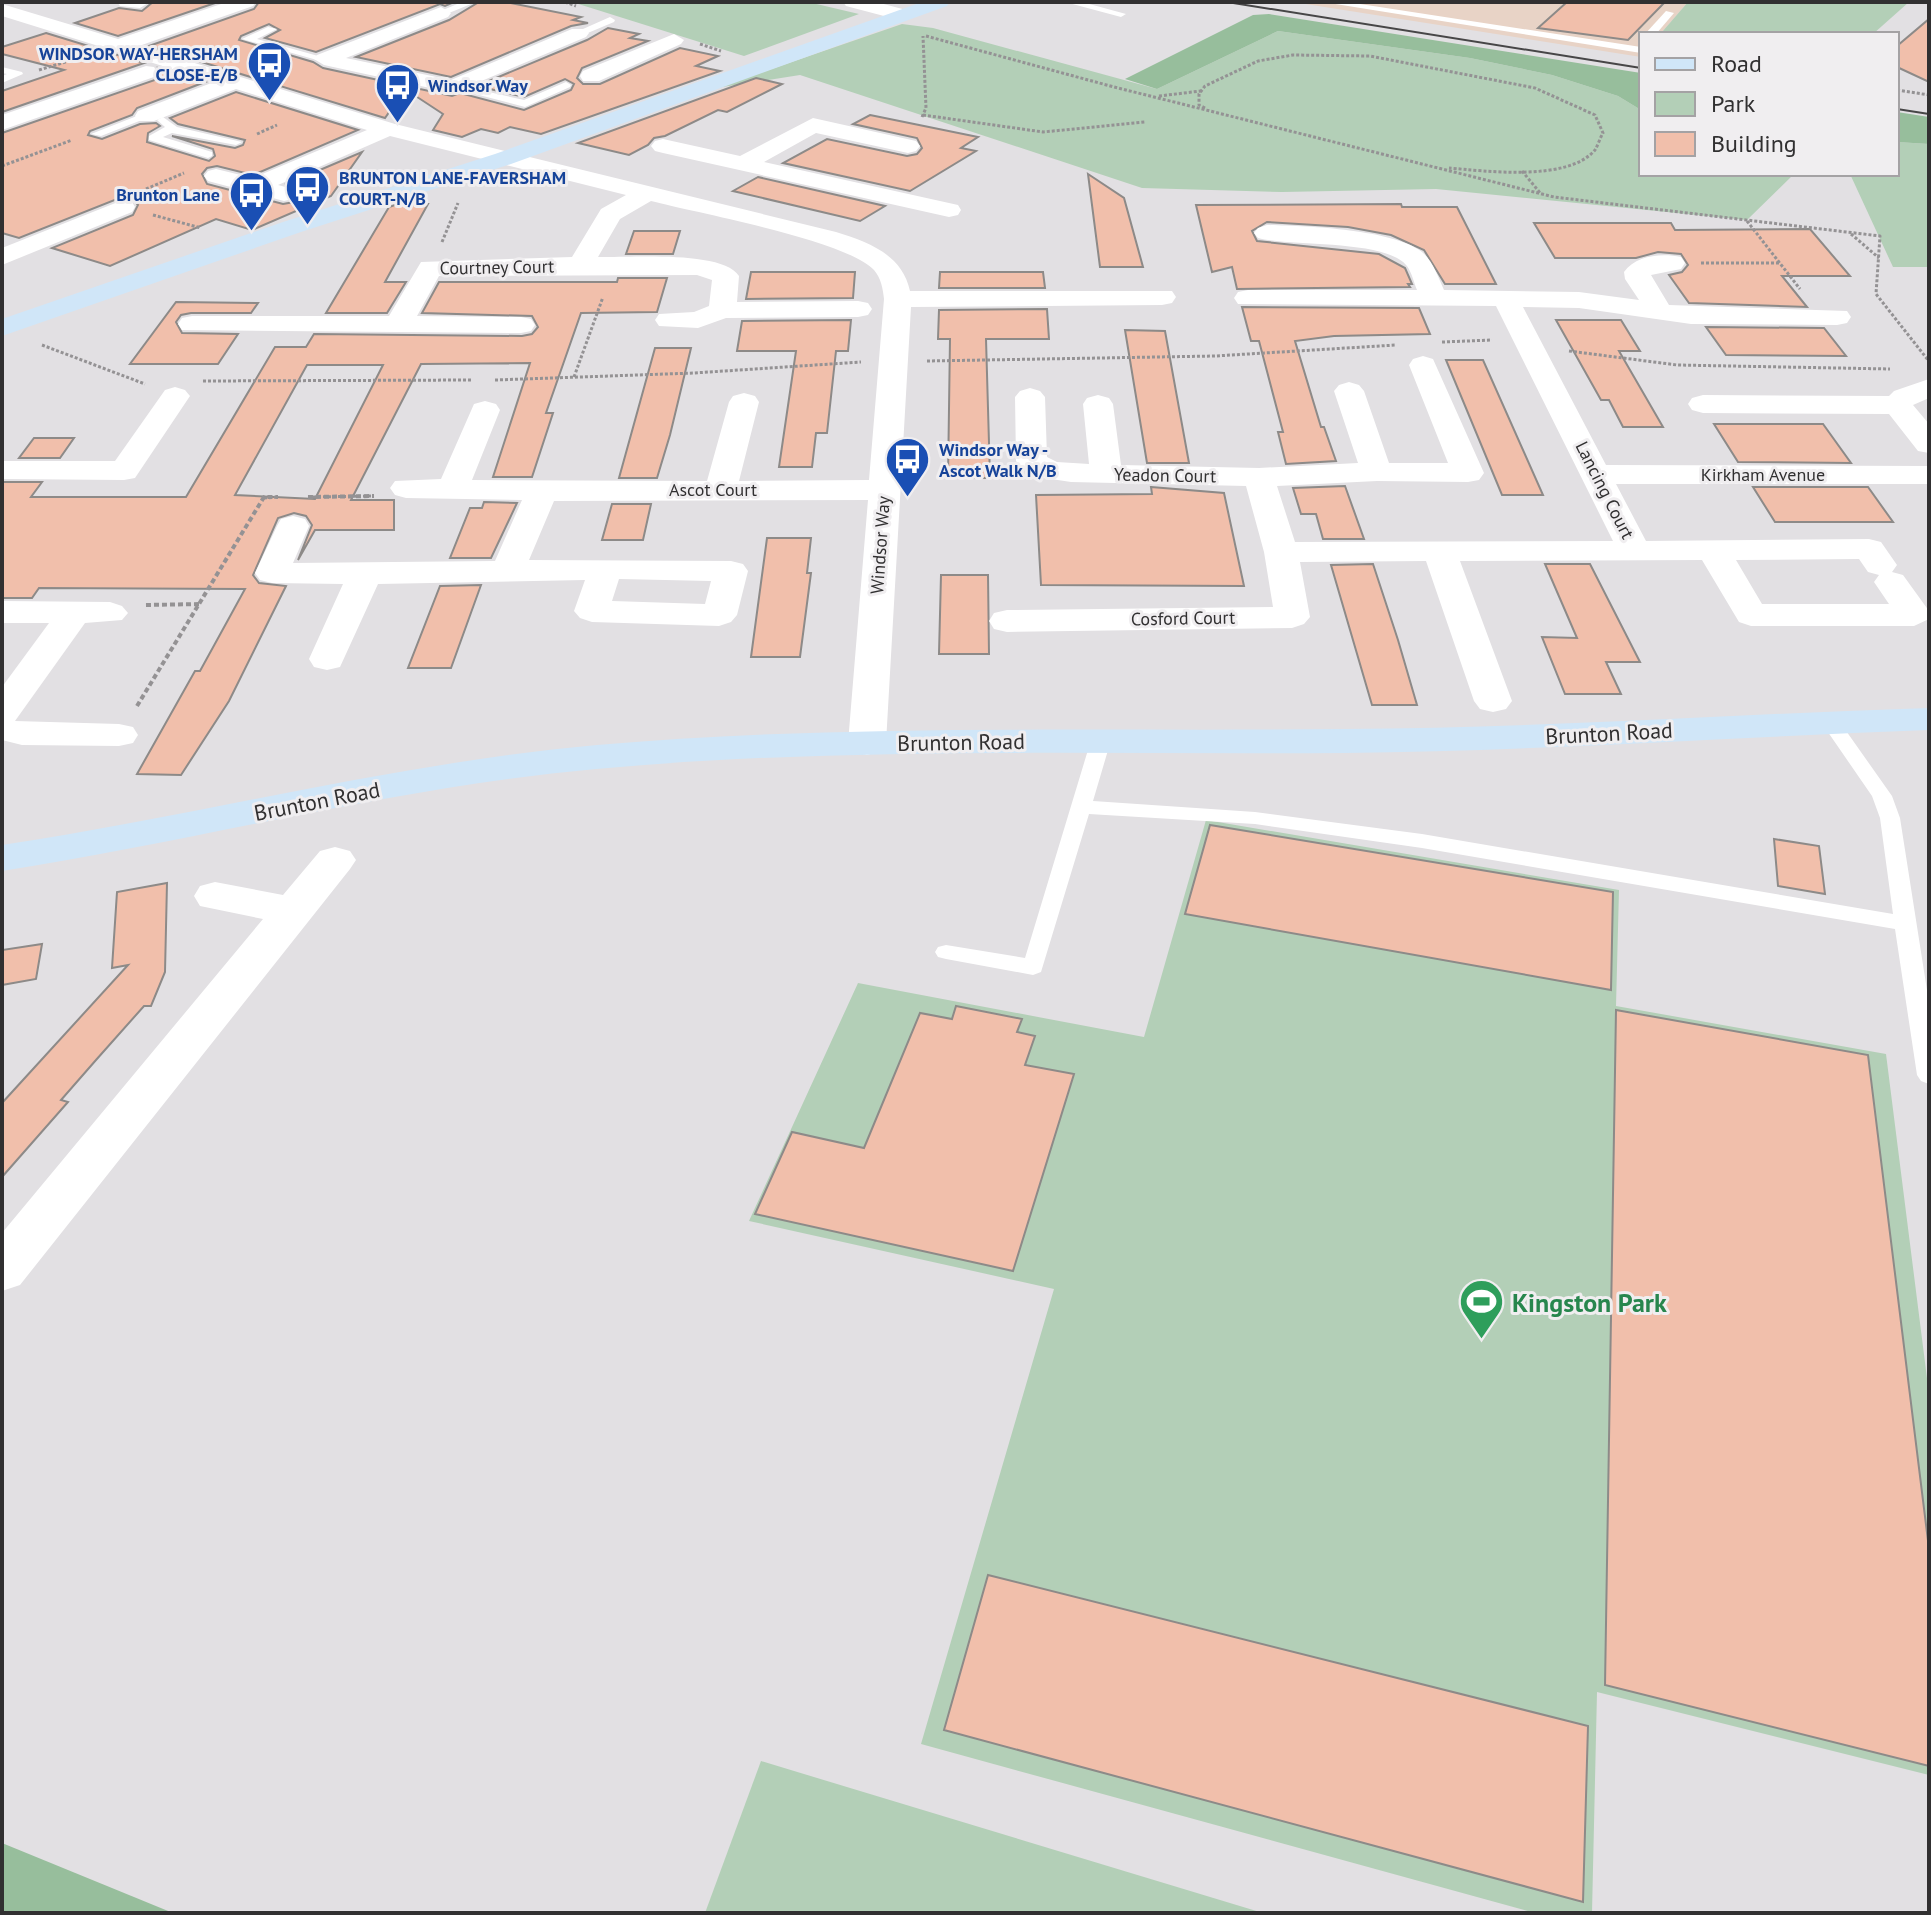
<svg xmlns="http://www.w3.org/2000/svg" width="1931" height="1915" viewBox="0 0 1931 1915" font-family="'PT Sans',sans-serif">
  <rect width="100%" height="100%" fill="#e2e0e3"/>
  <polygon fill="#e8d3c6" points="1293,2 1688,2 1662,32 1665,34 1641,34 1641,57"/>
  <g fill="#b3cfb7">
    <polygon points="572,2 808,2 859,14 744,56"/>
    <polygon points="1688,2 1909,2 1873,34 1662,32"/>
    <polygon points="902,24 933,28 1157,89 1278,31 1470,58 1552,75 1618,96 1641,110 1641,174 1794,174 1747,220 1436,189 1282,192 1142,188 800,75 716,88"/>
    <polygon points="1897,142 1929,144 1929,267 1893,267 1850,174 1897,174"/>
    <polygon points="1206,820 1619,890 1616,1006 1886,1054 1929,1394 1929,1775 1597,1692 1592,1913 1535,1913 921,1744 1054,1289 749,1221 858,983 1144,1037"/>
    <polygon points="761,1761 1263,1913 705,1913"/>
  </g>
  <g fill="#97be9c">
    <polygon points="1269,14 1641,73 1641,110 1618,96 1552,75 1470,58 1278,31 1157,89 1125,79 1253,15"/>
    <polygon points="1897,112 1929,117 1929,144 1897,142"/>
    <polygon points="2,1843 173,1913 2,1913"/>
  </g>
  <g fill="#f1bfab" stroke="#8d8a88" stroke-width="2" fill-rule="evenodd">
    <polygon points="153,2 218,2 118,36 75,23 119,8 142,11"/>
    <polygon points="259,2 454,2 445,6 440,4 316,52 265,38 280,30 269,24 241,36 239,40 313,62 323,68 452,96 460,93 524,110 571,90 574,84 565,79 524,97 477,86 587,40 608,28 639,34 630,38 648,41 582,68 577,78 583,84 600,84 680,48 718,56 696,66 720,71 541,134 510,127 498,133 481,129 462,137 433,130 443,114 405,89 385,118 149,46 254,9"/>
    <polygon points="479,2 506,2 581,17 573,20 588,23 571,26 451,77 356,57 449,20"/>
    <polygon points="1567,2 1665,2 1628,40 1538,28"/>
    <polygon points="1929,19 1929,82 1897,67 1897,46"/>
    <polygon points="46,33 144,63 2,112 2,91 64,70 2,54 2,47"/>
    <polygon points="158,68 205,82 137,108 132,115 90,131 88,135 102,139 140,124 156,123 160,126 148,133 147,142 209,161 215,156 213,149 172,136 235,148 243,145 245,140 178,124 170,118 236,92 358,130 253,175 217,166 207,168 202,174 207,184 283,204 294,202 299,196 296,187 287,184 362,152 331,196 252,230 216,219 110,266 52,248 133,215 138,205 133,199 122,197 19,238 2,233 2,133 155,80 160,74"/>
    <polygon points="756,78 782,84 727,112 718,110 665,136 654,138 648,145 629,155 578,143"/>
    <polygon points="870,115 978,137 961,148 976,151 910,191 783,163 827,139 907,156 917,154 922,148 917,138 853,124"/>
    <polygon points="1088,174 1124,198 1143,267 1100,267"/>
    <polygon points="758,177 885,206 860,221 733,191"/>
    <polygon points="398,204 428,204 385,282 406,282 387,313 326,313 389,207"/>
    <polygon points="1401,204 1402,207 1457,207 1496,284 1445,284 1424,250 1391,235 1348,227 1267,222 1252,231 1257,241 1379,254 1405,268 1412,284 1408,284 1410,287 1237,289 1232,267 1212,272 1196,205"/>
    <polygon points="1534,223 1671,223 1675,230 1810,229 1850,276 1782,276 1807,307 1689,303 1669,275 1682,272 1688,265 1681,254 1658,252 1636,258 1555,258"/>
    <polygon points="634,231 680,231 673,254 626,254"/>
    <polygon points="751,272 855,272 853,298 746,299"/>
    <polygon points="940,272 1043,272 1045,288 939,288"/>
    <path d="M618,278H667L657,312L581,313L546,413H553L532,477H493L530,363L421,364L351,500H394V530H315L298,560L312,525L306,516L294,513L278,518L253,575L259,583L286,586L229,701L181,775L137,774L195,671H200L245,589L39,588L32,598H2V482H42L31,497H186L275,347H306L314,334L522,336L532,334L538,327L532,316L422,313L439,282H617ZM307,365H383L315,499L235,495Z"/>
    <polygon points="176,302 258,303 251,313 191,313 181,315 176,322 182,333 238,334 218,364 130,364"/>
    <polygon points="1242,307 1419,308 1430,334 1334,336 1295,341 1321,427 1324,427 1336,461 1286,464 1278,432 1283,432 1259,341 1251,341"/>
    <polygon points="1047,309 1049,339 986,339 990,478 948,478 950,339 938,339 939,310"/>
    <polygon points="851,320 848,351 836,351 827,433 816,433 812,467 779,467 796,351 737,351 742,321"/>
    <polygon points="1556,320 1621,320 1640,351 1619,351 1663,427 1623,427 1609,400 1601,400"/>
    <polygon points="1706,327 1824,328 1846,356 1726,355"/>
    <polygon points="1125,330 1165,331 1189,463 1147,463"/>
    <polygon points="655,348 691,348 670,435 657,478 619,478"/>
    <polygon points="1446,360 1483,360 1543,495 1502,495"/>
    <polygon points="1714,424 1823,424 1851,463 1738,462"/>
    <polygon points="34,438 74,438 60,458 19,458"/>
    <polygon points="1345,486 1364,539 1323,539 1316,514 1301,514 1293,488"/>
    <polygon points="1151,487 1224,493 1244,586 1041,585 1036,495 1152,494"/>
    <polygon points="1753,487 1868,487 1893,522 1775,522"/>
    <polygon points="484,502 517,503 491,558 450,558 470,508 482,508"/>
    <polygon points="612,504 651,504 643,540 602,540"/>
    <polygon points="767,538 811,538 807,573 811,573 800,657 751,657"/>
    <polygon points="1373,564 1398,640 1417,705 1372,705 1331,565"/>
    <polygon points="1545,564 1590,564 1640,662 1606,662 1621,694 1565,694 1542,637 1577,638"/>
    <polygon points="941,575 988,575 989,654 939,654"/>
    <polygon points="481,585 451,668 408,668 440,586"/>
    <polygon points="1210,825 1613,892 1611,990 1185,914"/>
    <polygon points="1774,839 1819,846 1825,894 1778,886"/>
    <polygon points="167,883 165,972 151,1006 144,1006 96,1060 61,1100 68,1102 2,1177 2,1103 128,965 112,968 117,892"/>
    <polygon points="42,944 36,979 2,985 2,950"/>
    <polygon points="956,1006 1022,1019 1017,1032 1035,1036 1025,1065 1074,1074 1013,1271 755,1214 792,1132 864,1148 920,1013 952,1019"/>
    <polygon points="1616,1010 1868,1055 1929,1549 1929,1766 1605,1685"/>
    <polygon points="988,1575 1588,1726 1583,1902 944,1730"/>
  </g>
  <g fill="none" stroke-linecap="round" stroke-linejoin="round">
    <g stroke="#949294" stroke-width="3" stroke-dasharray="3 2" stroke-linecap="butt">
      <polyline points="565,2 576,6"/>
      <polyline points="926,36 1114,87 1554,197 1880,236 1876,294 1928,360"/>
      <polyline points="700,44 721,51"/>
      <polyline points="39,70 72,60"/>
      <polyline points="1897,90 1929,95"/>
      <polyline points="1159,96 1201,91"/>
      <path d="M1205,108L1199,105V94L1205,86L1258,61L1293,55L1370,56L1535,88L1595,115L1603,133C1600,138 1598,145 1595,150C1568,182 1485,171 1449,168"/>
      <polyline points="923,115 1043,132 1145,122"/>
      <polyline points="922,117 926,108 923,36"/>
      <polyline points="257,134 277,125"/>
      <polyline points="2,166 72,140"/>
      <polyline points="1522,171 1541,194"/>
      <polyline points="146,189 184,173"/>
      <polyline points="153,215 201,228"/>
      <polyline points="1747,221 1800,289"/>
      <polyline points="1851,234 1879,258"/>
      <polyline points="442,242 458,203"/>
      <polyline points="1701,263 1780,263"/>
      <polyline points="1442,342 1492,340"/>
      <polyline points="42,345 145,384"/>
      <polyline points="1569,351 1677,365 1890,369"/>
      <polyline points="927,361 1215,356 1396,345"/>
      <polyline points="574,377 603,297"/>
      <polyline points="495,380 694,373 861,362"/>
      <polyline points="203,381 473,380"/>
      <polyline points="308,497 374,496"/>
      <polyline points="264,498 278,497"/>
    </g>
    <g stroke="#949294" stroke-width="4" stroke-dasharray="5 3" stroke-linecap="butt">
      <polyline points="308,497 374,496"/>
      <polyline points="146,605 202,604"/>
      <polyline points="137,706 264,497 278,497"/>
    </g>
    <g fill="#fff" fill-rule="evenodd">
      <polygon points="462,2 476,2 444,15 436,13"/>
      <polygon points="1065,2 1082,2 1126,14 1121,17"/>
      <polygon points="1323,2 1347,2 1641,47 1641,53"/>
      <polygon points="1666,11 1674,13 1656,34 1645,34"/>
      <polygon points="610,17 615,20 614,22 583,35 574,33"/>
      <polygon points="268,27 277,29 257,39 329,59 324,62 242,39"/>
      <polygon points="2,67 22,72 23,74 2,83 2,76 7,74 2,73"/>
      <polygon points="566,82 571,85 570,87 525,107 448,87 453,84 524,100"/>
      <polygon points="142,114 152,116 101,136 91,134"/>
      <polygon points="163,117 177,127 242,142 236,145 172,133 163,137 212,152 212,156 208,158 149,140 149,136 165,127 157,120"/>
      <polygon points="1830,716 1837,718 1892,796 1900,818 1929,1003 1929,1084 1921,1081 1917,1075 1895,929 1422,848 1255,824 1089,814 1041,972 1033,975 946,959 938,957 935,952 938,947 946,945 1025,958 1091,740 1101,734 1111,740 1093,801 1255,812 1422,834 1893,914 1880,818 1872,796 1821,722"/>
    </g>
    <g fill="#fff" fill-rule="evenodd">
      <polygon points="117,2 150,2 140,8 120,6"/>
      <path d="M227,2H256L253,6L139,46L395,124L836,232C868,242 902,254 910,291H1172L1176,297L1172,303L1162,305L911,307L886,743L881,751L867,755L853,751L848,743L868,500L554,501L529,560L731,561L743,564L748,571L737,615L731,622L719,626L592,622L580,618L574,611L585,580L378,584L340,667L327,670L314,667L309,659L343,584L272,583L260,580L255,573L277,526L281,519L293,516L305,519L309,526L293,563L495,561L522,500L406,498L395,495L390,488L395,481L441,479L474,404L485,401L496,404L500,410L472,480L707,481L729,402L733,396L744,393L755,396L759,402L739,481L869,480L884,299C883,289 881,278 874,270C846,240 697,213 651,201L620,219L598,257C629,258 722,250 739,276L737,302L858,301L868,303L872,309L868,315L858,317L726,318L698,328L659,326L655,320L659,314L694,312L709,306L712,280L697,275L439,276L417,316L521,317L531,319L535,325L531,331L521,333L182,330L178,324L182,318L192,316H389L421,262L572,257L601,209L626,195L390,136L278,185L293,189L296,194L293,199L284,201L208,181L204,176L208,171L216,169L253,178L367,130L236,89L154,121H138L135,116L138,111L214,82L2,16V4L118,39ZM619,579L711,581L705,604L612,601Z"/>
      <polygon points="843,2 876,2 910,11 913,15 903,21 846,6"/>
      <polygon points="441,7 451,13 448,17 346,58 451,80 572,29 586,29 589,33 586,37 453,93 324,65 314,59 317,55"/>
      <polygon points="674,34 684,40 681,44 599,81 583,81 580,76 583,71"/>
      <polygon points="146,66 154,67 157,72 154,77 2,130 2,115"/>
      <polygon points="813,118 916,141 920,146 916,151 908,153 816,133 764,162 949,203 958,205 961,210 958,215 949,217 663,153 655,151 651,146 655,141 663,139 740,156"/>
      <polygon points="123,200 132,202 135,207 132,212 2,265 2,248"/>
      <path d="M1267,225C1305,226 1392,229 1422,252C1433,261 1438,277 1444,290L1579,292L1639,300L1625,279L1624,272C1636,255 1662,253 1681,257L1685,263L1681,269L1651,275L1669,305L1847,311L1851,317L1847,323L1837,325L1691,324L1579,308L1523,307L1606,465L1929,466V484H1616L1646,541L1869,539L1881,542L1897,565L1892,572L1903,575L1929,611V619L1914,626H1751L1739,622L1702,560L1460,561L1512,701L1506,709L1493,712L1480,709L1474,701L1426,561L1300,562L1310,617L1304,624L1292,628L1007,632L994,629L989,621L994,613L1007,610L1273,607L1264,552L1246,486L1071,482L1038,477L1021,468L1016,461L1015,397L1020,391L1030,388L1040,391L1045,397L1047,457L1057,462L1089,464L1083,404L1087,398L1098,395L1109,398L1113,404L1121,465L1259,468L1358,463L1334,391L1339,385L1349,382L1359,385L1364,391L1389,463H1448L1409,365L1413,359L1423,356L1433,359L1484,473L1479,480L1468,482L1377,481L1277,486L1295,542L1613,541L1496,306L1238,304L1234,298L1238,292L1248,290H1417C1414,283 1412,273 1407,266C1386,239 1291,247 1258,238L1254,233L1258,228ZM1859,559L1868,572L1879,575L1874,582L1889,604H1762L1736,560Z"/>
      <polygon points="1929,379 1929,398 1913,405 1929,424 1929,453 1918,451 1889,414 1703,413 1692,410 1688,404 1692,398 1703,395 1889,396 1894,391"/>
      <polygon points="175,387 185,390 190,396 135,478 124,480 2,479 2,461 115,461 165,390"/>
      <polygon points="2,601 110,602 122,606 128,613 122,620 85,623 15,721 119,724 133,727 138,735 133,743 119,746 22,745 2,740 2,687 49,623 2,623"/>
      <polygon points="335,847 350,851 356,860 350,869 20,1285 2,1291 2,1233 263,919 200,906 194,896 200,886 215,882 283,895 320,851"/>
    </g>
    <g fill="#d0e6f8" fill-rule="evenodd">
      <polygon points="922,2 950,2 947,6 511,164 301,232 2,336 2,319 283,222 495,154"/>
      <path d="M1929,708V730C1734,737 1540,751 1345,753C1096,755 845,746 596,769C396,787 201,840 2,871V845C201,815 396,763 597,745C846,723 1096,732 1346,729C1540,728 1735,714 1929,708Z"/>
    </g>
    <g stroke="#474647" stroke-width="2">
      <polyline points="1227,2 1641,68"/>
      <polyline points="1897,109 1929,114"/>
    </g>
  </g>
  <defs>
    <symbol id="bus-pin" viewBox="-11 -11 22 30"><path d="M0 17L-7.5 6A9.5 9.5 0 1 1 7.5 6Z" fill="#1a4fb4" stroke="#f0eef0"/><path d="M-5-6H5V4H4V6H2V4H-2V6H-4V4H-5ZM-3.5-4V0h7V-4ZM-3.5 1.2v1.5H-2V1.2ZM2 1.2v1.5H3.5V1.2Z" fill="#fff"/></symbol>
    <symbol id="stadium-pin" viewBox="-11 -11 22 30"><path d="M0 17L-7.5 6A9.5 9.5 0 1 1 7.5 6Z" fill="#2e9e5b" stroke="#f0eef0"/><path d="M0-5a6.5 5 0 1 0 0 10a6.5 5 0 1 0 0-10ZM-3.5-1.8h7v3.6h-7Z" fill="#fff"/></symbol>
  </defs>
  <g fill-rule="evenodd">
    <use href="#bus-pin" x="244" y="38" width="51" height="69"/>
    <use href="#bus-pin" x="372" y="60" width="51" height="69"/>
    <use href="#bus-pin" x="282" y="162" width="51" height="69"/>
    <use href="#bus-pin" x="226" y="168" width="51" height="69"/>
    <use href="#bus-pin" x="882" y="434" width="51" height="69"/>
    <use href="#stadium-pin" x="1456" y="1276" width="51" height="69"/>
  </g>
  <g text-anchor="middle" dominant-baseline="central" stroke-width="6" stroke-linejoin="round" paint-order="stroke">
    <g font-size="18" font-weight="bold" fill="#164399" stroke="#f0eef0" text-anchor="start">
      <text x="238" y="53" text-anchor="end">WINDSOR WAY-HERSHAM<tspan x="238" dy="21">CLOSE-E/B</tspan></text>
      <text x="428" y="85">Windsor Way</text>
      <text x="339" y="177">BRUNTON LANE-FAVERSHAM<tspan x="339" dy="21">COURT-N/B</tspan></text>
      <text x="220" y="194" text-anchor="end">Brunton Lane</text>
      <text x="939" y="449">Windsor Way -<tspan x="939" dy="21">Ascot Walk N/B</tspan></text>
    </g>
    <g font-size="18" fill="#313031" stroke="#f0eef0">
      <text transform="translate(497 267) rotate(-1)">Courtney Court</text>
      <text x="1763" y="474">Kirkham Avenue</text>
      <text transform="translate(1165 475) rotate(1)">Yeadon Court</text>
      <text x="713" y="489">Ascot Court</text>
      <text transform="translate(1605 490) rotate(63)">Lancing Court</text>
      <text transform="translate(880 545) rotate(-86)">Windsor Way</text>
      <text transform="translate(1183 618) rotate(-1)">Cosford Court</text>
    </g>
    <g font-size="22" fill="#313031" stroke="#f0eef0">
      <text transform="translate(1609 733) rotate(-3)">Brunton Road</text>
      <text transform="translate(961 742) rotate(-1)">Brunton Road</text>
      <text transform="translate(317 801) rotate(-11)">Brunton Road</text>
    </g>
    <g font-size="26" font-weight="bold" fill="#27864d" stroke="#f0eef0" text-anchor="start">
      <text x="1512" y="1302">Kingston Park</text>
    </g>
  </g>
  <rect width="1931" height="1915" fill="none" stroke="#313031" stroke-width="8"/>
  <rect x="1639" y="32" width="260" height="144" fill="#f0eef0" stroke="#a4a2a4" stroke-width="2"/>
  <rect x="1655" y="58" width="40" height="12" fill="#d0e6f8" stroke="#a4a2a4" stroke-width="2"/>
  <text x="1711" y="72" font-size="24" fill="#313031">Road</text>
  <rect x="1655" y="92" width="40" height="24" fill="#b3cfb7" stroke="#a4a2a4" stroke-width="2"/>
  <text x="1711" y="112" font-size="24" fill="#313031">Park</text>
  <rect x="1655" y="132" width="40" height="24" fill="#f1bfab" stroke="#a4a2a4" stroke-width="2"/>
  <text x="1711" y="152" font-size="24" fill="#313031">Building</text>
</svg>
